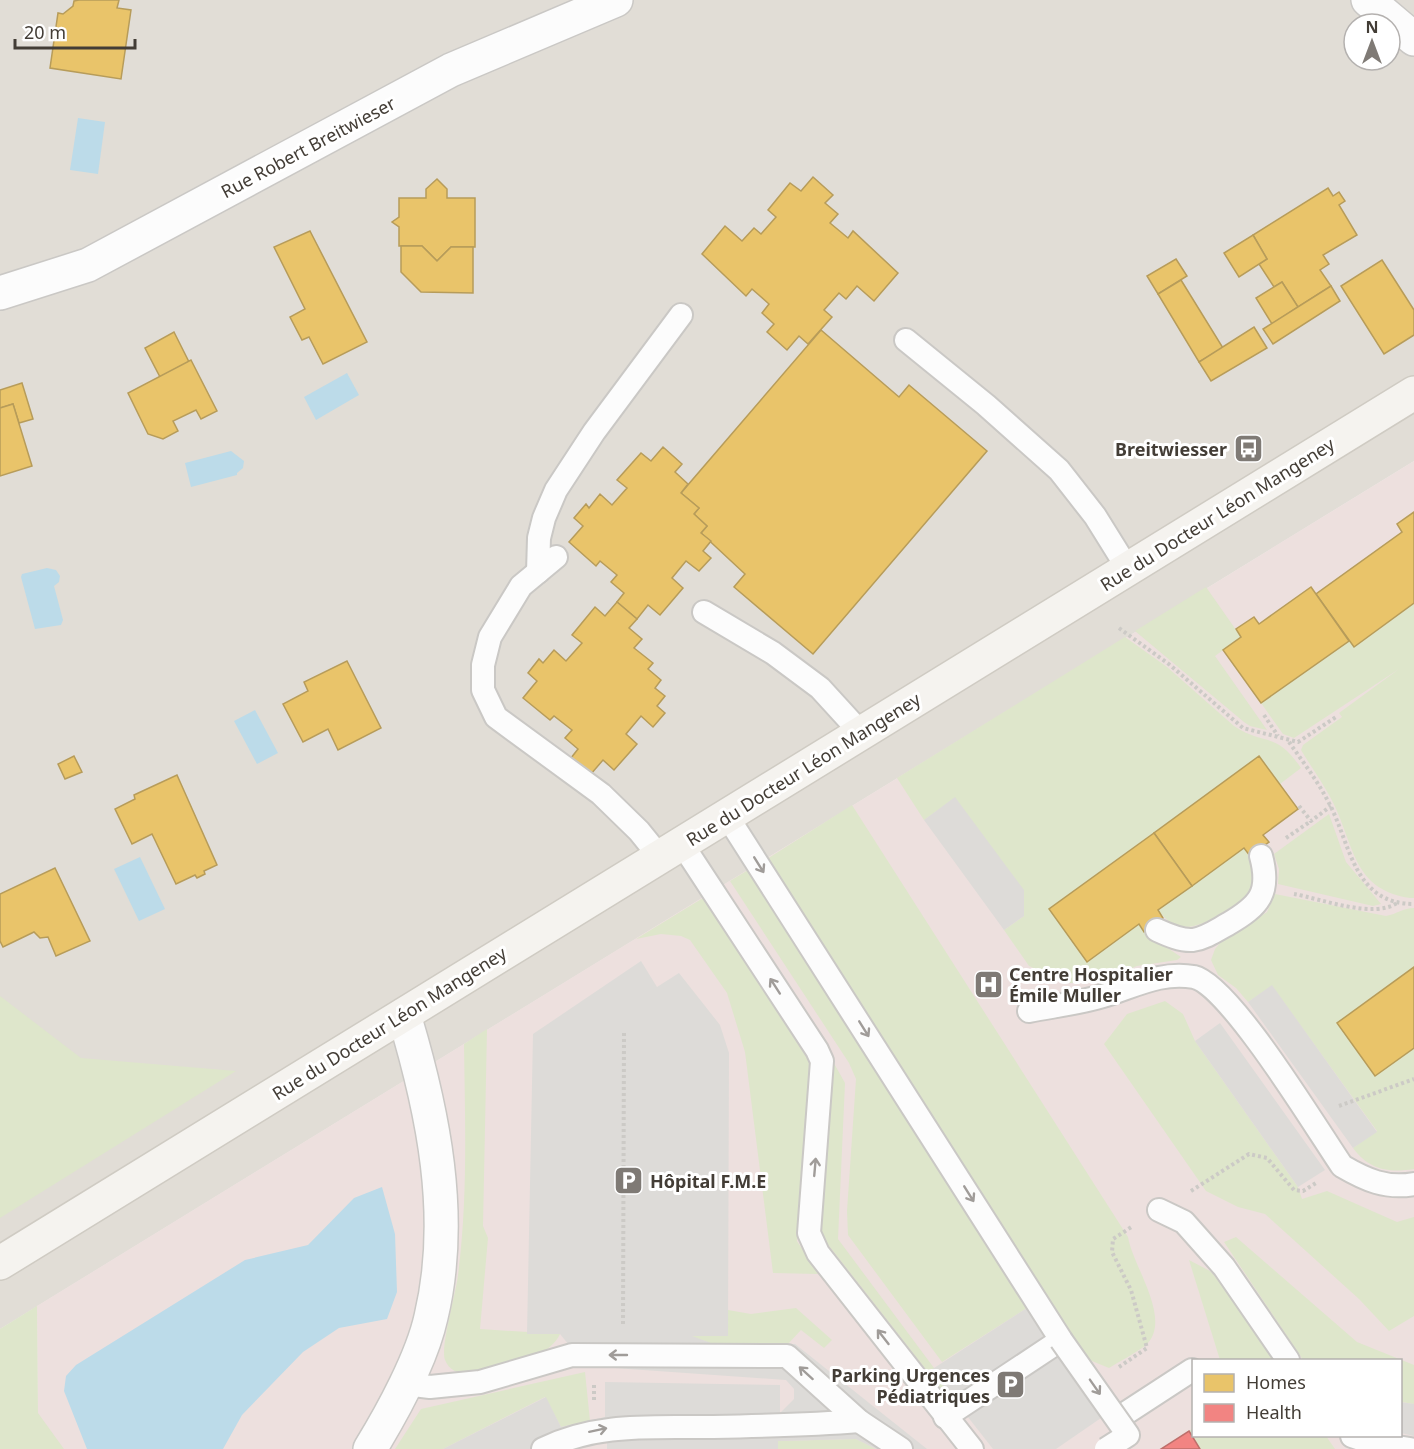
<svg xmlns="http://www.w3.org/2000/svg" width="1414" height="1449" viewBox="0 0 1414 1449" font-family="'Noto Sans',sans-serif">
  <rect width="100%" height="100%" fill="#eeece9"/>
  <path fill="#e1ddd6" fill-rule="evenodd" d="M0,0H1414V461L0,1329ZM1354,24H1390V60H1354Z"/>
  <path fill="#ede0de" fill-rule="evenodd" d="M1414,461V1449H38L37,1306ZM1194,1360H1400V1436H1194Z"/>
  <g fill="#dee6cb">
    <polygon points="1206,587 1241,637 1215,656 1267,730 1250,726 1244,722 1135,631"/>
    <path d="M1414,603V898H1410C1357,890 1355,853 1337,811C1328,790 1313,770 1301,750L1303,745L1342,717L1339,713L1399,669L1294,738L1283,734L1261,703L1349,641L1354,646Z"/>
    <path d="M1125,637L1167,667L1234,726C1266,747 1275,730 1301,768L1280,784L1259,756L1049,909L1087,961L1139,924L1144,932L1181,957L1177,960L1137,966L1095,983H1066L1029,966L1004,930L1024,916L955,798L924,820L897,778Z"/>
    <path d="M852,805L1128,1237C1133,1267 1174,1321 1145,1346C1134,1354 1120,1361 1109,1368L1087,1359L767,859Z"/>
    <polygon points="1329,814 1346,862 1381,904 1373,906 1278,884 1279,869 1274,854"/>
    <path d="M1244,848C1256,865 1257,886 1241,901C1214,917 1183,945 1158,910Z"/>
    <polygon points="748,870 1027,1308 942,1362 848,1235 847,1211 856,1079 849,1063 730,881"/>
    <path d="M1275,894L1386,916C1397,914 1403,908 1414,908V967L1337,1023L1375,1076L1414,1048V1169C1389,1173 1369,1170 1353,1148L1377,1131L1272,986L1248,1002L1236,988L1218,975L1211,960L1215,949L1220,943L1267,912Z"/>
    <polygon points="703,898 811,1064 797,1241 818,1274 773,1273 745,1052 727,993 690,940 681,936 661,934 636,939"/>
    <polygon points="0,996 81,1058 236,1071 0,1218"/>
    <polygon points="1165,1001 1183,1014 1195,1041 1298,1187 1302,1199 1327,1191 1397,1222 1414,1217 1414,1316 1389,1331 1359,1299 1265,1214 1238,1207 1206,1191 1104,1044 1127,1014"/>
    <path d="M487,1029L483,1226L488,1238L480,1329L560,1334C551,1353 529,1358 511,1363C493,1369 455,1385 445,1360C440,1348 456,1293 458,1275C468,1198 465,1121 464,1044Z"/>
    <polygon points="831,1058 845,1083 838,1239 937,1372 934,1374 953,1397 949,1399 822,1237 821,1203"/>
    <polygon points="1236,1237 1357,1342 1414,1365 1414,1404 1401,1402 1400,1360 1303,1360 1224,1242"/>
    <polygon points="1189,1260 1210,1271 1220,1282 1274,1360 1220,1360"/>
    <polygon points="37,1306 38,1413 64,1449 0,1449 0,1329"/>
    <polygon points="796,1308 832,1340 824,1348 801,1330 788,1344 719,1346 690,1336 727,1336 728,1310 751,1314"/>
    <polygon points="585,1372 590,1421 561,1427 545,1397 443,1449 395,1449 421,1409"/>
    <polygon points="1193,1428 1194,1436 1326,1436 1335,1449 1200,1449 1189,1431"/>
    <polygon points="856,1439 876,1449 778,1449 777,1441"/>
  </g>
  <g fill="#dddbd8">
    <polygon points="955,797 1024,890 1024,916 1004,930 924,820"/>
    <polygon points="641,961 657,987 679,973 720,1025 729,1053 728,1336 692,1336 719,1346 795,1344 927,1449 876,1449 856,1439 778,1441 778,1449 607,1449 607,1439 572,1449 443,1449 546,1397 561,1427 605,1417 605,1382 780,1385 780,1413 794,1399 794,1389 786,1380 586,1366 560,1334 527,1334 533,1034"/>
    <polygon points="1272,985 1377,1132 1353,1148 1248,1002"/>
    <polygon points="1220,1023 1325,1170 1298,1187 1195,1041"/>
    <polygon points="1027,1308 1101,1418 1056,1449 993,1449 931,1370"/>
    <polygon points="1400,1402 1414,1404 1414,1436 1401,1433"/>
  </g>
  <g fill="#bcdbe9">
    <polygon points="78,118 105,122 98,174 70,170"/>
    <polygon points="347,373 359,395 316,420 304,397"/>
    <polygon points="231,451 244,461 243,468 237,473 237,475 191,487 185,463"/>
    <polygon points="47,568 56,570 60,576 59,582 54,586 63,620 61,625 35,629 21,577 22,574"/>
    <polygon points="255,710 278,753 257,764 234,721"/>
    <polygon points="140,857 165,909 139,921 114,869"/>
    <polygon points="382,1187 395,1234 397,1292 387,1319 339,1328 303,1352 242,1415 223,1449 87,1449 64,1391 66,1376 76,1365 245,1260 308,1245 354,1198"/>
  </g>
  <g fill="#e9c46a" stroke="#b79c5a" stroke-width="1.5">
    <polygon points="79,0 119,0 117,8 131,10 121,79 50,68 58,13 63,14 73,6 74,1"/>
    <polygon points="813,177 833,195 825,203 838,214 830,223 848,238 853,231 898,273 874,301 857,286 846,299 839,293 824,310 832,317 808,344 799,336 787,350 767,332 774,324 762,313 769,304 752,289 746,296 702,254 725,226 742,241 754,228 761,234 776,217 768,210 790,183 801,191"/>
    <polygon points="437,179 447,189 447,198 475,198 475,247 451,247 437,261 422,246 399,246 399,227 392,222 399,217 399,198 426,198 426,189"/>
    <polygon points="1328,188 1333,196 1339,192 1345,201 1339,205 1357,235 1323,255 1329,264 1320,270 1331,286 1298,307 1282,282 1274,287 1259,264 1267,259 1253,235"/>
    <polygon points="310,231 367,342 323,364 309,337 302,340 290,317 305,309 274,247"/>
    <polygon points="1253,235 1267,259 1239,277 1224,253"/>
    <polygon points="401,246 422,246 437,261 451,247 473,247 473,293 421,292 401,272"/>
    <polygon points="1176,259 1187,276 1158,294 1147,276"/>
    <polygon points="1382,260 1414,310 1414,335 1384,354 1341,286"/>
    <polygon points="1181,280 1223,348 1199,362 1158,294"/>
    <polygon points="1282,282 1298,307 1272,324 1256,298"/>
    <polygon points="1331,286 1340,301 1273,344 1263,329"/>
    <polygon points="1254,327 1267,348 1211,381 1199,362"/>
    <polygon points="821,330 899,397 909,385 987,451 813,654 734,587 745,574 701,533 707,526 694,514 699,508 681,493"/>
    <polygon points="174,332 189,362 160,377 145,348"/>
    <polygon points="191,360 217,411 201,419 196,410 173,421 178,431 163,439 148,434 128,393"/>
    <polygon points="22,383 33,419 19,423 13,404 0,408 0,390"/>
    <polygon points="13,404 32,466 0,476 0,408"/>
    <polygon points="663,447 682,464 675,472 688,484 681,493 699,508 694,514 707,526 701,533 711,541 703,551 711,558 699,571 686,561 672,578 683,588 660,615 648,605 637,619 617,602 624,593 611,582 617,575 600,561 596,566 569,542 583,526 574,518 586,504 589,508 600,494 612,505 627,488 617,480 641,453 651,461"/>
    <polygon points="1414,512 1414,603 1354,647 1316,594 1402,532 1397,524"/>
    <polygon points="1311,587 1349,641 1261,703 1223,650 1241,637 1236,629 1254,617 1259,624"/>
    <polygon points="617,602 637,619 629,628 642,639 634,648 653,663 648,669 661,680 655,688 665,696 657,706 665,713 653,727 641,716 626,734 637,744 614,770 603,760 591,774 571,758 578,749 565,738 572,730 554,716 550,720 523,698 537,681 528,673 539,659 543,663 554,650 566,661 582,643 572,635 595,607 605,616"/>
    <polygon points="347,661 381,728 338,750 328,729 303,742 283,704 308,691 304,682"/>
    <polygon points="74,756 82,772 65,779 58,764"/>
    <polygon points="1259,756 1298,809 1263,835 1269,842 1258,850 1250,856 1244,848 1192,886 1154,833"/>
    <polygon points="177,775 217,865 204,871 205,874 197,878 195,875 176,884 152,834 132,844 115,809 135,799 134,795"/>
    <polygon points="1154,833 1192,886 1158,910 1163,918 1154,924 1144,932 1139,924 1087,962 1049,909"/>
    <polygon points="55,868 90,941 56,956 48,937 40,938 34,932 3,947 0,941 0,894"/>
    <polygon points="1414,967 1414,1048 1375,1076 1337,1023"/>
  </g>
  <polygon fill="#f28482" stroke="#be6f6b" stroke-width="1.5" points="1189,1431 1200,1449 1161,1449"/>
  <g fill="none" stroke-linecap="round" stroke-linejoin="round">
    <defs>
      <g id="lane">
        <polyline points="906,340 986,405 1059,470 1095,516 1128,569"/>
        <polyline points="556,557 521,586 490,637 483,665 483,690 496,717 601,794 639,831 660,857"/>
        <polyline points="538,572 539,538 544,518 556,490 594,432 681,315"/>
        <polyline points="704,612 773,653 820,688 862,734"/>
        <polyline points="727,816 1061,1340 945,1417"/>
        <polyline points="682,844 817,1050 822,1061 809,1233 818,1253 972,1449"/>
        <path d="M1157,930C1168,935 1181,941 1193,940C1206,938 1217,930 1228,924C1259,906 1271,893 1261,856"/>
        <path d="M1029,1011C1054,1006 1081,1003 1106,995C1135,986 1162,971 1194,977C1230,985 1318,1131 1342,1166C1366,1180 1386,1189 1414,1184"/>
        <polyline points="1159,1210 1184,1222 1224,1267 1288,1360"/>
        <polyline points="405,1384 430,1387 480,1382 572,1355 787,1356 859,1421 901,1449"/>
        <polyline points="1126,1413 1192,1370"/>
        <polyline points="1352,1436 1372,1443 1410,1449"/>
        <path d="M543,1449C598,1422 653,1428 713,1427C762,1426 811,1425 859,1421"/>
      </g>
      <g id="street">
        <polyline points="1368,0 1414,39"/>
        <polyline points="0,293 88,265 451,70 616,0"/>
        <path d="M370,1449C392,1413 422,1358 431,1317C455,1217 433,1111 404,1015"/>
      </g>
      <polyline id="secondary" points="0,1263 1414,393"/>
    </defs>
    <use href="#lane" stroke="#cac8c5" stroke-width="26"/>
    <use href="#street" stroke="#cac8c5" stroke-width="36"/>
    <use href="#secondary" stroke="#cfcbc3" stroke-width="36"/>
    <g stroke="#cccac6" stroke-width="4" stroke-dasharray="3 3" stroke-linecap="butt">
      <polyline points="1119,628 1170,665 1243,728 1298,742 1336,717"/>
      <polyline points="1264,715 1278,736"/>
      <path d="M1289,742C1303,762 1319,783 1330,805C1351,846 1354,904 1414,904"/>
      <polyline points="1299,806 1311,821 1331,806"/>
      <polyline points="1286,838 1311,821"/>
      <path d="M1294,894C1322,899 1373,919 1397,903"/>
      <polyline points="1339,1106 1414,1079"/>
      <polyline points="1191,1191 1249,1154 1267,1158 1294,1190 1303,1191 1316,1183"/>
      <polyline points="623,1324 624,1033"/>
      <polyline points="1119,1367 1147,1348 1131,1290 1112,1252 1113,1239 1133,1226"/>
      <polyline points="594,1385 594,1402"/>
    </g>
    <use href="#lane" stroke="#fcfcfc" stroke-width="22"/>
    <use href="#street" stroke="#fcfcfc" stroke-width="33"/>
    <use href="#secondary" stroke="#f5f3ef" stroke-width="33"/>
    <defs>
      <polyline id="lane-bridge" points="1061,1340 1128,1435 1106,1449"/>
    </defs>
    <use href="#lane-bridge" stroke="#cac8c5" stroke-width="26" stroke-linecap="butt"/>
    <use href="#lane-bridge" stroke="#fcfcfc" stroke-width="22"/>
  </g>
  <defs><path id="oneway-shaft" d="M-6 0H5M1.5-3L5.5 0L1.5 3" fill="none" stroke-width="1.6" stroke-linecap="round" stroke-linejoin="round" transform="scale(1.5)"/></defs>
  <g stroke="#a09c99">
    <use href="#oneway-shaft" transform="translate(759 865) rotate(58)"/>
    <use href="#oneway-shaft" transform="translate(775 986) rotate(-123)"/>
    <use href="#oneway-shaft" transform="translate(864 1029) rotate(58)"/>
    <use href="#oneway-shaft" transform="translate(815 1167) rotate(-85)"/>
    <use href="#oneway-shaft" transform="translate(969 1194) rotate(58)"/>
    <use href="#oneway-shaft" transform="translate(883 1337) rotate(-128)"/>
    <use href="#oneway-shaft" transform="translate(618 1355) rotate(180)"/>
    <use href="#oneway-shaft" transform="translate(806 1373) rotate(-138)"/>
    <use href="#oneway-shaft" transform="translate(1095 1387) rotate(55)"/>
    <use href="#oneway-shaft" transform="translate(598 1430) rotate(-12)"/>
  </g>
  <defs>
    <symbol id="bus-square" viewBox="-11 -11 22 22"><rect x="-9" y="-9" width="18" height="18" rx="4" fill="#7f7a75" stroke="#fff"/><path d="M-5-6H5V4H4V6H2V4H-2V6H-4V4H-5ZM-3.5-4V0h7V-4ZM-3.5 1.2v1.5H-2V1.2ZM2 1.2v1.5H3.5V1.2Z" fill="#fff"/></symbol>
    <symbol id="hospital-square" viewBox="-11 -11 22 22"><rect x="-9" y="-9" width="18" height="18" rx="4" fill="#7f7a75" stroke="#fff"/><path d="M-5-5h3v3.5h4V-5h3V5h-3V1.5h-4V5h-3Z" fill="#fff"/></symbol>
    <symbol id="parking-square" viewBox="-11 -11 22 22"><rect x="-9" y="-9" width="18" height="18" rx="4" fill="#7f7a75" stroke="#fff"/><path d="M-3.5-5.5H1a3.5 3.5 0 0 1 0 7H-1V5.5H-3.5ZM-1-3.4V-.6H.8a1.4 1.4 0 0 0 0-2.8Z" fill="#fff"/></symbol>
  </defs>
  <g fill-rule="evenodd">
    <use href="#bus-square" x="1232" y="432" width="33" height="33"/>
    <use href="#hospital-square" x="972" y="968" width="33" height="33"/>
    <use href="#parking-square" x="612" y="1164" width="33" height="33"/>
    <use href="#parking-square" x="994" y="1368" width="33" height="33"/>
  </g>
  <g text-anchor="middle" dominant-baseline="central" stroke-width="6" stroke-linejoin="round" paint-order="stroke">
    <g font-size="18" fill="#433d36" stroke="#fff">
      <text transform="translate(308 147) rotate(-28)">Rue Robert Breitwieser</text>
      <text transform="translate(1217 514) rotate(-32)">Rue du Docteur Léon Mangeney</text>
      <text transform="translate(803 769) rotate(-32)">Rue du Docteur Léon Mangeney</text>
      <text transform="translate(389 1023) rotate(-32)">Rue du Docteur Léon Mangeney</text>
    </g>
    <g font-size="18" font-weight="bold" fill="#433d36" stroke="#fff" text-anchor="end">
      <text x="1227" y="449">Breitwiesser</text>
      <text x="1009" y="974" text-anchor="start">Centre Hospitalier<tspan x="1009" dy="21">Émile Muller</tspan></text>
      <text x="650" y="1181" text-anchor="start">Hôpital F.M.E</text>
      <text x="990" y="1375">Parking Urgences<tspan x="990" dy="21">Pédiatriques</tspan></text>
    </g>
  </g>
  <rect x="1192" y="1359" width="210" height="78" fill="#ffffff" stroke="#b4b1af" stroke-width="1.5"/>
  <rect x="1204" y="1374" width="30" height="18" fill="#e9c46a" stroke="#b4b1af" stroke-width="1.5"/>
  <text x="1246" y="1389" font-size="18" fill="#433d36">Homes</text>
  <rect x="1204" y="1404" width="30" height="18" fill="#f28482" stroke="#b4b1af" stroke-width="1.5"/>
  <text x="1246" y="1419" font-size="18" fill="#433d36">Health</text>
  <g transform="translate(1372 42)"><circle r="28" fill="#ffffff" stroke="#b4b1af" stroke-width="1.5"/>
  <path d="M0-4.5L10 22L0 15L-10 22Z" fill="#7f7a75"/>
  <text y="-9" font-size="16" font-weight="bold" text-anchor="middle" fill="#433d36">N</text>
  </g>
  <path d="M15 39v9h120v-9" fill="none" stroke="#433d36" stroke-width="3"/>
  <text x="24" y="39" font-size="18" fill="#433d36" stroke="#ffffff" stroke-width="4.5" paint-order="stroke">20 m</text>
</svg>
